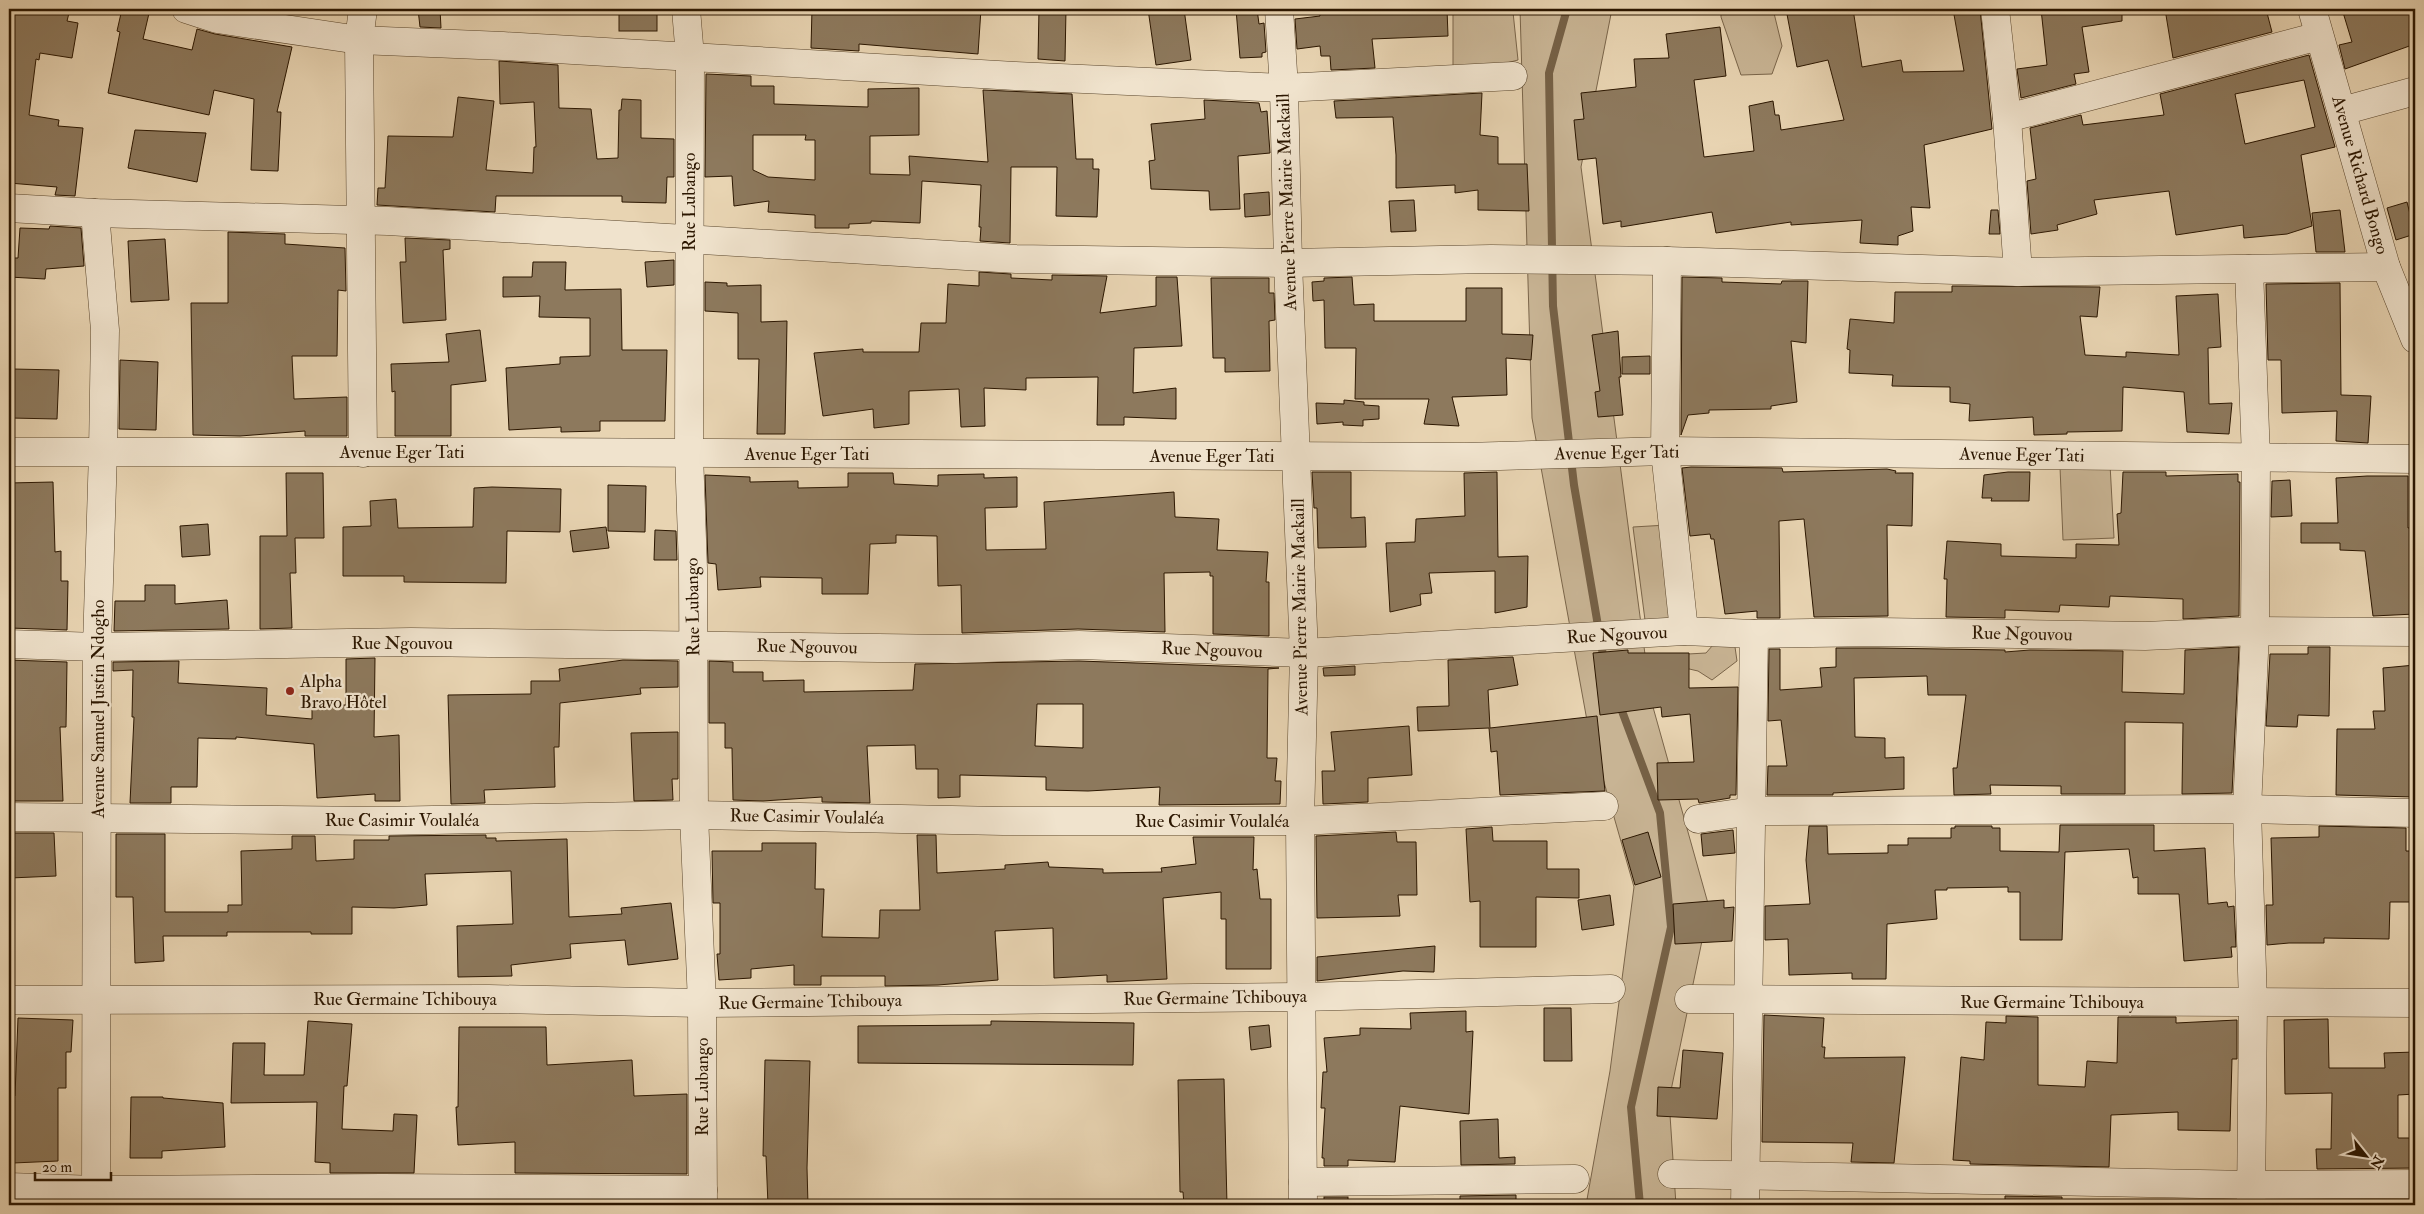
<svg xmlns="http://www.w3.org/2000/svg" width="2424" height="1214" viewBox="0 0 2424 1214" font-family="'IM FELL Double Pica',serif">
  <rect width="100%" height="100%" fill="#e8d4b2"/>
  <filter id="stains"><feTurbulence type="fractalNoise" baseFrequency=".004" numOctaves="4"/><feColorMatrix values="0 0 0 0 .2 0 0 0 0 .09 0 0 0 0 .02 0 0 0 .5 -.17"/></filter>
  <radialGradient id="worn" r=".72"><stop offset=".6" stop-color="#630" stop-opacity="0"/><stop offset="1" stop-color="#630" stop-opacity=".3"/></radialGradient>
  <g fill="#c8b494" stroke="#7a654a">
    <polygon points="1453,9 1514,9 1513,12 1518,60 1472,72 1453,71"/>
    <polygon points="1520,9 1612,9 1581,167 1651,700 1709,907 1669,1100 1676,1205 1586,1205 1610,1071 1634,887 1588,726 1532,418"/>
    <polygon points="1721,9 1773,9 1782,46 1772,74 1741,75 1721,17"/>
    <polygon points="2110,464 2114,538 2063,540 2060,467"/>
    <polygon points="1667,525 1679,622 1645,620 1633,527"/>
    <polygon points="1734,640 1737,661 1712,680 1698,671 1685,668 1688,654 1706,653 1713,645"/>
  </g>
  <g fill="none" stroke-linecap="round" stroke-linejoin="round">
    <g stroke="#766146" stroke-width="8">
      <polyline points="1567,9 1549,73 1553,306 1574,485 1604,661"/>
      <polyline points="1619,703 1660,813 1671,927 1631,1107 1640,1205"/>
    </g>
  </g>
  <g fill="#8d795d" stroke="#2b1600" fill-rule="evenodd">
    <polygon points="9,9 70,9 67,21 78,23 72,58 40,53 39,60 36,59 29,115 59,120 58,126 83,128 75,196 55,195 57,187 9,183"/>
    <polygon points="122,9 150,9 143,39 192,50 197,29 215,34 292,47 277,112 281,112 278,171 251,170 254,99 214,90 209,115 108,93 120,32 117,31"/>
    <polygon points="418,9 440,9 441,28 420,27"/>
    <rect x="619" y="9" width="38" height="22"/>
    <polygon points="812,9 981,9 978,54 859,44 859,51 811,48"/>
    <polygon points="1039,9 1066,9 1065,61 1038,59"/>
    <polygon points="1148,9 1184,9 1191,60 1156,65"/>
    <polygon points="1236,9 1257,9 1259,24 1264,23 1266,52 1262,53 1262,57 1240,58"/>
    <polygon points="1319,9 1447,9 1448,36 1372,39 1375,68 1331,70 1330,56 1321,56 1320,46 1297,49 1295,19 1320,16"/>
    <polygon points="1786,9 1853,9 1862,67 1901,60 1903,72 1964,71 1953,9 1980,9 1992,129 1924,145 1930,208 1911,207 1913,231 1898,236 1898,245 1860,243 1862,220 1791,225 1791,222 1716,233 1712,212 1621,227 1621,221 1603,224 1596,158 1578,160 1574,120 1584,119 1581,93 1636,87 1634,59 1669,58 1666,34 1720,27 1726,76 1694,80 1704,157 1754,151 1749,106 1773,101 1775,115 1779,115 1781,130 1844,120 1828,60 1797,67"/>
    <polygon points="2041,9 2122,9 2122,21 2082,27 2089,72 2074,74 2076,84 2021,98 2017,69 2047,65"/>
    <polygon points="2165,9 2266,9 2272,32 2173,58"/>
    <polygon points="2342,9 2415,9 2415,44 2345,69 2339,45 2352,42"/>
    <path d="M2309,55L2335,147L2301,155L2312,226L2287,234L2244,238L2243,225L2176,235L2169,191L2094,200L2097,214L2057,225L2058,230L2031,234L2027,181L2036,179L2030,128L2081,115L2083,125L2164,115L2160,94ZM2304,80L2315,127L2245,144L2235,94Z"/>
    <polygon points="499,61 558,65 559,108 591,109 597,159 618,158 619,110 621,110 622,99 641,100 641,138 674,139 674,177 667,177 666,203 622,202 622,196 496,196 495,212 377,205 378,188 385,188 388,136 453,137 458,97 494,101 486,170 533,173 534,147 536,147 534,102 500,104"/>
    <path d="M706,74L751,76V86H774V104L868,107V89L919,88V135L870,136V174L910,175L909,156L988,162L983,90L1072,94L1076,159H1093V169H1099L1097,217L1056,216L1057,167H1011L1010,243L980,241L981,227H979L981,185L922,181L920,223L871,221V223L849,224V228H815V215L768,212L769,201L734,206L732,176L705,177ZM753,135H806L805,140H815V180L768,177L753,170Z"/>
    <polygon points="1482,93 1480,135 1498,137 1498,164 1527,164 1529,211 1478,210 1478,190 1455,193 1455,185 1396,188 1396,155 1393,117 1336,118 1334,101"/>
    <polygon points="1204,100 1259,103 1261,112 1267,111 1270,153 1238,156 1240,209 1210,210 1209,191 1151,189 1149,161 1155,160 1151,124 1205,119"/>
    <polygon points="135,130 206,133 197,182 128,168"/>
    <polygon points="1269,192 1270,215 1245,217 1244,194"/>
    <polygon points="1414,200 1416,231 1391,232 1389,201"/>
    <polygon points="2407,202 2415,234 2396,240 2387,208"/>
    <polygon points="1991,210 1998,210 2000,234 1989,234"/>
    <polygon points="2340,210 2345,252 2316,252 2312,213"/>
    <polygon points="50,226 81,228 84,266 46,269 45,279 9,277 9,258 18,258 20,228 49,229"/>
    <polygon points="228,232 285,234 285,244 345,248 346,291 338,290 337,356 292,356 294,399 347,397 347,436 305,436 305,431 240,436 193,435 191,303 228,303"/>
    <polygon points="405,238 450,240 450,249 443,250 446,320 403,323 400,262 406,262"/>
    <polygon points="165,239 169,300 131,302 128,241"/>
    <polygon points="674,260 674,285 647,287 645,262"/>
    <polygon points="533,262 566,262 565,290 621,289 622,350 667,350 665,421 600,421 600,431 561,432 561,427 509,430 506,368 560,364 560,357 590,356 590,318 539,317 540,296 503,297 503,277 532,277"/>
    <polygon points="979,272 1011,274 1011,278 1052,280 1052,275 1107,276 1100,313 1156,306 1156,277 1177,277 1182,346 1134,348 1133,393 1176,388 1176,419 1124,417 1124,425 1097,425 1098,377 1026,378 1026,390 984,388 985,426 961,427 959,389 909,391 909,424 874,428 873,409 823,416 814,353 863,349 863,352 919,352 921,323 946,323 948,284 979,286"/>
    <polygon points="1352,277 1354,305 1374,304 1374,321 1466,321 1466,288 1502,288 1502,334 1533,335 1531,360 1506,358 1507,395 1452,397 1459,426 1424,424 1429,399 1355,399 1356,348 1325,348 1324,300 1313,301 1312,282 1324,281 1324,278"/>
    <polygon points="1682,277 1722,278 1722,282 1781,284 1782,281 1808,281 1806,343 1791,341 1797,402 1771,406 1771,409 1709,410 1709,413 1688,415 1681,435"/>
    <polygon points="1211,278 1269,278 1269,293 1274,293 1275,320 1269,321 1270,371 1225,372 1225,358 1213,358"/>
    <polygon points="705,282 727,283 727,286 761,285 761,322 787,321 785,434 757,434 759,359 738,359 738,313 705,311"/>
    <polygon points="2340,283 2341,395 2371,396 2368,443 2336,441 2337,411 2282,413 2281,360 2268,360 2266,284"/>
    <polygon points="1952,286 2100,287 2097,317 2080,316 2085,355 2126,357 2126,352 2179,355 2176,296 2218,294 2221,347 2208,348 2209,404 2232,403 2229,434 2187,432 2184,392 2123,387 2122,431 2067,432 2067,434 2034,435 2033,417 1969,421 1970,404 1950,402 1950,387 1892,386 1893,375 1849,373 1850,350 1847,349 1850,319 1894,323 1895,292 1952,292"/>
    <polygon points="480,330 486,381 451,385 451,436 395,436 395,391 392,392 391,364 449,362 446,334"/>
    <polygon points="1618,331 1621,377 1619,377 1623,415 1598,417 1595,392 1600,391 1592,335"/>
    <polygon points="1650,356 1650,374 1622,374 1622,357"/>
    <polygon points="120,360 158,362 156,430 119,429"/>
    <polygon points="13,369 59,370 57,419 11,418"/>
    <polygon points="1344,400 1364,402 1364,405 1379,406 1379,419 1363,420 1363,426 1343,425 1343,422 1317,424 1316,403 1344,404"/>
    <polygon points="1691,467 1782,468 1783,472 1887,469 1896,471 1895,473 1913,473 1912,526 1887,525 1888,616 1814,617 1804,519 1779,521 1780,618 1757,618 1757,611 1725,614 1714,539 1711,539 1710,534 1690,536 1682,468"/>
    <polygon points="1312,472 1351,472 1351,518 1365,517 1366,547 1318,548 1317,508 1314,508"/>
    <polygon points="1497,472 1498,557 1528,556 1527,607 1495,613 1495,571 1429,573 1432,593 1420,594 1421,605 1390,612 1386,543 1415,542 1416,519 1465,516 1464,473"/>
    <polygon points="2008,472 2030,472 2029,501 1991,501 1992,498 1982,498 1984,475"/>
    <polygon points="2123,472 2166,472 2166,476 2238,474 2238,482 2240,482 2239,616 2183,619 2183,599 2110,596 2109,607 2060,605 2059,612 2005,610 2005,618 1946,617 1947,579 1944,579 1947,541 2001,544 2001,556 2076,558 2076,544 2119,545 2117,514 2121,513"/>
    <polygon points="286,473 323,473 324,538 295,538 296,573 290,573 292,628 260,629 260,536 287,536"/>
    <polygon points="848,473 893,473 894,484 938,486 938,475 984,474 984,478 1017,477 1017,507 985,508 986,550 1046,549 1044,502 1174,492 1175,517 1219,519 1217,550 1268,552 1266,582 1269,582 1269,636 1213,634 1213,576 1210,576 1210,572 1164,573 1165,632 1078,629 962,633 961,585 938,586 937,536 896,535 896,543 870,544 868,594 822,594 822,578 760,577 761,587 718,590 716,564 708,563 705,475 750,477 750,482 798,481 798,488 848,487"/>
    <polygon points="2367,476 2408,476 2408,528 2415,527 2415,614 2373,616 2365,551 2340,550 2340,543 2301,543 2301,523 2338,523 2336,478"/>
    <polygon points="2290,480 2292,516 2271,517 2272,481"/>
    <polygon points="53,482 55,552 61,551 61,581 68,581 67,630 10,628 9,593 13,593 12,550 9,550 9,483"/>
    <polygon points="608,485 646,486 645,532 608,531"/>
    <polygon points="492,487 561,489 560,532 507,531 506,583 404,582 404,576 343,576 343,527 371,526 370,501 396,499 398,528 473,527 474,488"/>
    <polygon points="208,524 210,555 182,557 180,526"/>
    <polygon points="606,527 609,548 573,552 570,531"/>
    <polygon points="655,530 676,531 677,560 654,560"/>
    <polygon points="145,585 175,585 175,604 227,600 229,629 114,631 115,601 145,601"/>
    <polygon points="2239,647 2232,793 2182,794 2183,723 2125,722 2125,794 2061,794 2061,786 1990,785 1991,794 1954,795 1953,768 1957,768 1966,695 1928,695 1927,676 1854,678 1855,737 1885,738 1885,758 1904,757 1904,789 1833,793 1833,795 1767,795 1768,766 1787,766 1781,720 1768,721 1769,649 1780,649 1780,690 1822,687 1820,668 1836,667 1836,648 1879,648 2005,650 2005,652 2030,650 2123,651 2122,692 2184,694 2185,650"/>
    <polygon points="2308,647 2330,647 2329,716 2298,715 2297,727 2266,726 2270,654 2308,654"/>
    <polygon points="1628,650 1628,653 1689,653 1689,688 1738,687 1736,795 1730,795 1730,798 1699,803 1698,799 1658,800 1657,763 1694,762 1690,714 1662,717 1661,707 1600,715 1593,653"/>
    <polygon points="1513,657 1518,685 1488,690 1490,728 1597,716 1605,791 1500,795 1497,751 1491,752 1489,728 1418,731 1417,707 1449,706 1448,660"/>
    <polygon points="375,658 374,737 399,735 400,801 375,801 375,794 317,798 314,744 236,737 236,739 198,738 197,787 171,787 171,803 130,803 134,717 132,717 133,670 113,671 113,662 179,661 178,683 267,688 266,715 312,719 312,705 346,705 346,659"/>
    <polygon points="9,660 67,662 66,727 60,727 63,801 10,801"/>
    <polygon points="623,660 678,661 678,687 640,688 641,694 560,703 559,747 554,747 555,787 484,790 485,803 451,804 448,695 531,694 531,681 560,681 559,669"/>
    <path d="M709,661L733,662V672H763V681L804,680V692L913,690L915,664L1079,661L1279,668L1268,669L1267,758H1277L1275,781H1281L1280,804L1159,805L1160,787L1088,791L1046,790V777L960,775V797L938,798V769H916L915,745L867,746L870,803L822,802V797L763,801L733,800L732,748H725V723H709ZM1037,704H1083V748L1035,746Z"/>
    <polygon points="2415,665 2415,797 2336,795 2337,729 2375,729 2373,711 2385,711 2383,668"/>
    <polygon points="1355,666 1355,675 1324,676 1323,668"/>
    <polygon points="1409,726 1412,775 1368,778 1368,802 1323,804 1322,771 1335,771 1331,732"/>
    <polygon points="678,732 678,779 672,779 673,800 634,801 631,733"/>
    <polygon points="2060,825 2154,825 2154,851 2205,848 2208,904 2227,902 2228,907 2234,906 2236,947 2231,947 2232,957 2184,961 2179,894 2138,894 2138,877 2133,878 2129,849 2065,852 2062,940 2020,940 2020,892 2008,892 2008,887 1947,888 1947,890 1935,890 1937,919 1887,924 1886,979 1852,979 1852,973 1789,975 1788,939 1765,940 1765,906 1810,904 1806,860 1809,826 1827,826 1828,854 1888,853 1888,845 1908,845 1908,838 1951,838 1951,828 1955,828 1955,826 1992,826 1992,828 2000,828 2000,851 2059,852"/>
    <polygon points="2319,826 2406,828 2406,851 2415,851 2415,902 2390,902 2389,939 2324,938 2324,943 2289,943 2267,945 2266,905 2273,905 2271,838 2319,837"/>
    <polygon points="1492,827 1493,841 1547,841 1547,869 1579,869 1579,898 1536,897 1536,947 1480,947 1480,901 1470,902 1466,829"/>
    <polygon points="1733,830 1735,853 1703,856 1701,834"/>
    <polygon points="1396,832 1397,842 1416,842 1417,895 1398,895 1400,916 1317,918 1316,836"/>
    <polygon points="1648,832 1661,877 1635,885 1622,840"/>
    <polygon points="9,833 54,833 56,876 10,878"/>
    <polygon points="116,834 165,834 165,912 228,912 228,905 242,905 241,851 292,849 292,836 315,836 316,861 354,859 354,840 389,840 389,836 486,835 486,838 496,838 496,841 567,839 569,917 622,914 621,908 671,903 678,959 628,965 625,940 570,944 571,958 511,965 512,976 458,977 457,926 513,924 511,871 425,874 427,905 394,908 352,907 352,934 311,934 311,932 227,932 227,936 163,936 164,961 135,963 133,897 116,897"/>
    <polygon points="917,835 936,835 937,873 1005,869 1005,865 1048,862 1049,867 1103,869 1103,873 1162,872 1161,868 1196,864 1193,837 1254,837 1253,870 1257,869 1260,899 1271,899 1271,969 1226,969 1226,919 1221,919 1221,892 1163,898 1167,979 1107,982 1107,975 1054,978 1053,928 995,931 998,980 938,985 885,986 885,976 821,976 821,985 794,985 794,965 751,969 751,978 719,980 717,954 720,954 720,903 713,903 712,851 762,851 762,843 816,843 815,889 824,889 822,937 879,938 880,910 920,910"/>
    <polygon points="1610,895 1614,925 1582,930 1578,900"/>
    <polygon points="1724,900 1724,908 1734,907 1732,941 1675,944 1673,904"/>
    <polygon points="1435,946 1434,972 1403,971 1317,981 1317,957"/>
    <polygon points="1544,1008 1571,1008 1572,1061 1544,1061"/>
    <polygon points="1466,1011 1466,1032 1473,1031 1469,1114 1400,1106 1395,1162 1348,1160 1348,1166 1324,1166 1324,1158 1322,1158 1325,1108 1321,1108 1323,1072 1327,1072 1324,1038 1360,1035 1360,1028 1411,1029 1410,1013"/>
    <polygon points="1764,1015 1824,1018 1822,1047 1825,1047 1824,1058 1905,1057 1894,1163 1851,1162 1853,1143 1762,1142"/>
    <polygon points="2006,1016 2038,1017 2038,1085 2085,1087 2087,1061 2117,1063 2118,1017 2176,1017 2176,1023 2237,1020 2237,1059 2232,1059 2230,1131 2178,1130 2178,1112 2111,1115 2109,1167 1970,1164 1970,1161 1953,1160 1961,1057 1984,1060 1986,1022 2006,1023"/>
    <polygon points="18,1018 73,1020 71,1052 66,1052 66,1088 58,1088 58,1161 13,1163 12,1124 9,1124 10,1096 15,1096"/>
    <polygon points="2328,1019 2329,1068 2385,1068 2384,1053 2415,1052 2415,1094 2398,1095 2398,1138 2415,1138 2415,1168 2317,1169 2316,1149 2331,1149 2332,1093 2285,1094 2284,1020"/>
    <polygon points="308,1021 352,1024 347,1086 344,1086 342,1129 393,1131 394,1114 417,1115 414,1173 330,1173 330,1163 315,1162 317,1102 231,1103 233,1043 265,1043 264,1075 304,1075"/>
    <polygon points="991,1021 1134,1023 1133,1065 858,1063 858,1026 991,1025"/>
    <polygon points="1269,1025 1271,1047 1251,1050 1249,1027"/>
    <polygon points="459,1027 546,1027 547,1065 632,1060 634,1096 687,1094 687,1174 515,1173 515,1142 458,1145 456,1107 458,1107"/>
    <polygon points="1683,1050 1723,1053 1717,1119 1657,1116 1658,1087 1680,1088"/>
    <polygon points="765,1060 810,1061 807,1168 808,1205 768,1205 766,1156 763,1156"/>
    <polygon points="1224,1079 1227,1205 1184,1205 1183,1192 1180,1192 1178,1080"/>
    <polygon points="131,1097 163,1097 163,1098 223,1103 225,1147 162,1151 162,1158 130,1158"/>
    <polygon points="1498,1119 1499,1158 1515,1157 1515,1164 1461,1165 1460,1121"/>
    <polygon points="1516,1195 1516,1205 1460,1205 1460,1196"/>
    <polygon points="2005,1196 2062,1197 2062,1205 2005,1205"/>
    <rect x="1324" y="1197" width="24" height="8"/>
    <rect x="2319" y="1200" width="96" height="5"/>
    <polygon points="330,1204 412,1204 412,1205"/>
  </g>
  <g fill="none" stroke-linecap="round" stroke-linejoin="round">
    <defs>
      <g id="minor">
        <polyline points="186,9 217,19 359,40 503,46 1015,76 1284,88 1513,76"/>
        <polyline points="363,9 359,40 363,453"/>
        <polyline points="686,9 690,57 689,453 693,568 694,815 702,1003 703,1205"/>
        <polyline points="1279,9 1284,88 1288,263 1304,653 1300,821 1303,1205"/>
        <polyline points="1995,9 2007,118 2018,272"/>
        <polyline points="2312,9 2386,267 2415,339"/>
        <polyline points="2342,111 2415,91"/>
        <polyline points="2007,118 2319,36"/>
        <polyline points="9,208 95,213 388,221 1016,259 1288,263 1491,259 1667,261 2018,272 2386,267"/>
        <polyline points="95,213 105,330 103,451 97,647 96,1205"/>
        <polyline points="1667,261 1665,451 1684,631"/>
        <polyline points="2249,269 2256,458 2255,631 2247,809 2253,1003 2251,1205"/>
        <polyline points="9,452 533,452 1465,457 1665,451 2415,459"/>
        <polyline points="9,644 97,647 411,642 955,649 1079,645 1304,653 1684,631 1754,634 1879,632 2145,636 2255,631 2415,632"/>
        <polyline points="9,817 381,821 694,815 1003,821 1300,821 1604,806"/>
        <polyline points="1698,819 1752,811 2247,809 2415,813"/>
        <polyline points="1689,999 2415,1003"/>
        <polyline points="9,1000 489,999 702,1003 1301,997 1611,989"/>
        <polyline points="1672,1174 2251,1185 2415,1184"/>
        <polyline points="1303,1182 1575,1179"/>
        <polyline points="9,1187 96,1190 382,1188 703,1190"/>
        <polyline points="1745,1205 1754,634"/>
      </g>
    </defs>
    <use href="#minor" stroke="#5a462c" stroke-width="29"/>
    <use href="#minor" stroke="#f0e3cd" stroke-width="28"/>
  </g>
  <circle fill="#8f2418" stroke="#f0e3cd" stroke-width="2" cx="290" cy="691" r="5"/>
  <g text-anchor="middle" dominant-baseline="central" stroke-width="4.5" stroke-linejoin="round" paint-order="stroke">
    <g font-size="18" fill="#2b1600" stroke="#f0e3cd">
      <text transform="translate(2360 175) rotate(74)">Avenue Richard Bongo</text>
      <text transform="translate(689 202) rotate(-90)">Rue Lubango</text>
      <text transform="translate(1287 202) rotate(-92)">Avenue Pierre Mairie Mackaill</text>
      <text x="402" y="452">Avenue Eger Tati</text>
      <text transform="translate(1617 453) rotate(-1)">Avenue Eger Tati</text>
      <text x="807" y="454">Avenue Eger Tati</text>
      <text transform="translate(2022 455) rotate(1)">Avenue Eger Tati</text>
      <text x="1212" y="456">Avenue Eger Tati</text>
      <text transform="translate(693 607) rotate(-91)">Rue Lubango</text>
      <text transform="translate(1300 607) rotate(-91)">Avenue Pierre Mairie Mackaill</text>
      <text transform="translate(2022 634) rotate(1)">Rue Ngouvou</text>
      <text transform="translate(1617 635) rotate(-3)">Rue Ngouvou</text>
      <text x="402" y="643">Rue Ngouvou</text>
      <text transform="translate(807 647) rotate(1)">Rue Ngouvou</text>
      <text transform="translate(1212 650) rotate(2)">Rue Ngouvou</text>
      <text transform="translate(98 709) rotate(-90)">Avenue Samuel Justin Ndogho</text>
      <text transform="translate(807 817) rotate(1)">Rue Casimir Voulaléa</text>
      <text x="402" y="820">Rue Casimir Voulaléa</text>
      <text x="1212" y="821">Rue Casimir Voulaléa</text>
      <text transform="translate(1215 998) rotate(-1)">Rue Germaine Tchibouya</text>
      <text x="405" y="999">Rue Germaine Tchibouya</text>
      <text transform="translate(810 1002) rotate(-1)">Rue Germaine Tchibouya</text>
      <text x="2052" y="1002">Rue Germaine Tchibouya</text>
      <text transform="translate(702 1087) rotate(-90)">Rue Lubango</text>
    </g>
    <g font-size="18" fill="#2b1600" stroke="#f0e3cd" text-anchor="start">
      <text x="300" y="681">Alpha<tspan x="300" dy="21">Bravo Hôtel</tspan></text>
    </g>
  </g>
  <rect width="2424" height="1214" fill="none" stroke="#e8d4b2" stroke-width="30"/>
  <rect x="10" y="10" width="2404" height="1194" fill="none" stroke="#2b1600" stroke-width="2.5"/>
  <rect x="15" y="15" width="2394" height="1184" fill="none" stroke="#2b1600"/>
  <g transform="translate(2366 1156) rotate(120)" stroke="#f0e3cd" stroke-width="4" paint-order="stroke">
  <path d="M0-4L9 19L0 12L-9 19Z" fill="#2b1600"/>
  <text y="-8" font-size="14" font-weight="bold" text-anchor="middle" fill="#2b1600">N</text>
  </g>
  <path d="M35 1172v8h76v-8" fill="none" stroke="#2b1600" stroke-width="2.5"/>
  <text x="42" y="1172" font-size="15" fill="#2b1600" stroke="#f0e3cd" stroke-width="4" paint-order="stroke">20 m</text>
  <rect width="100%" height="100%" filter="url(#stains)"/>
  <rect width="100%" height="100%" fill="url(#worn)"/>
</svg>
